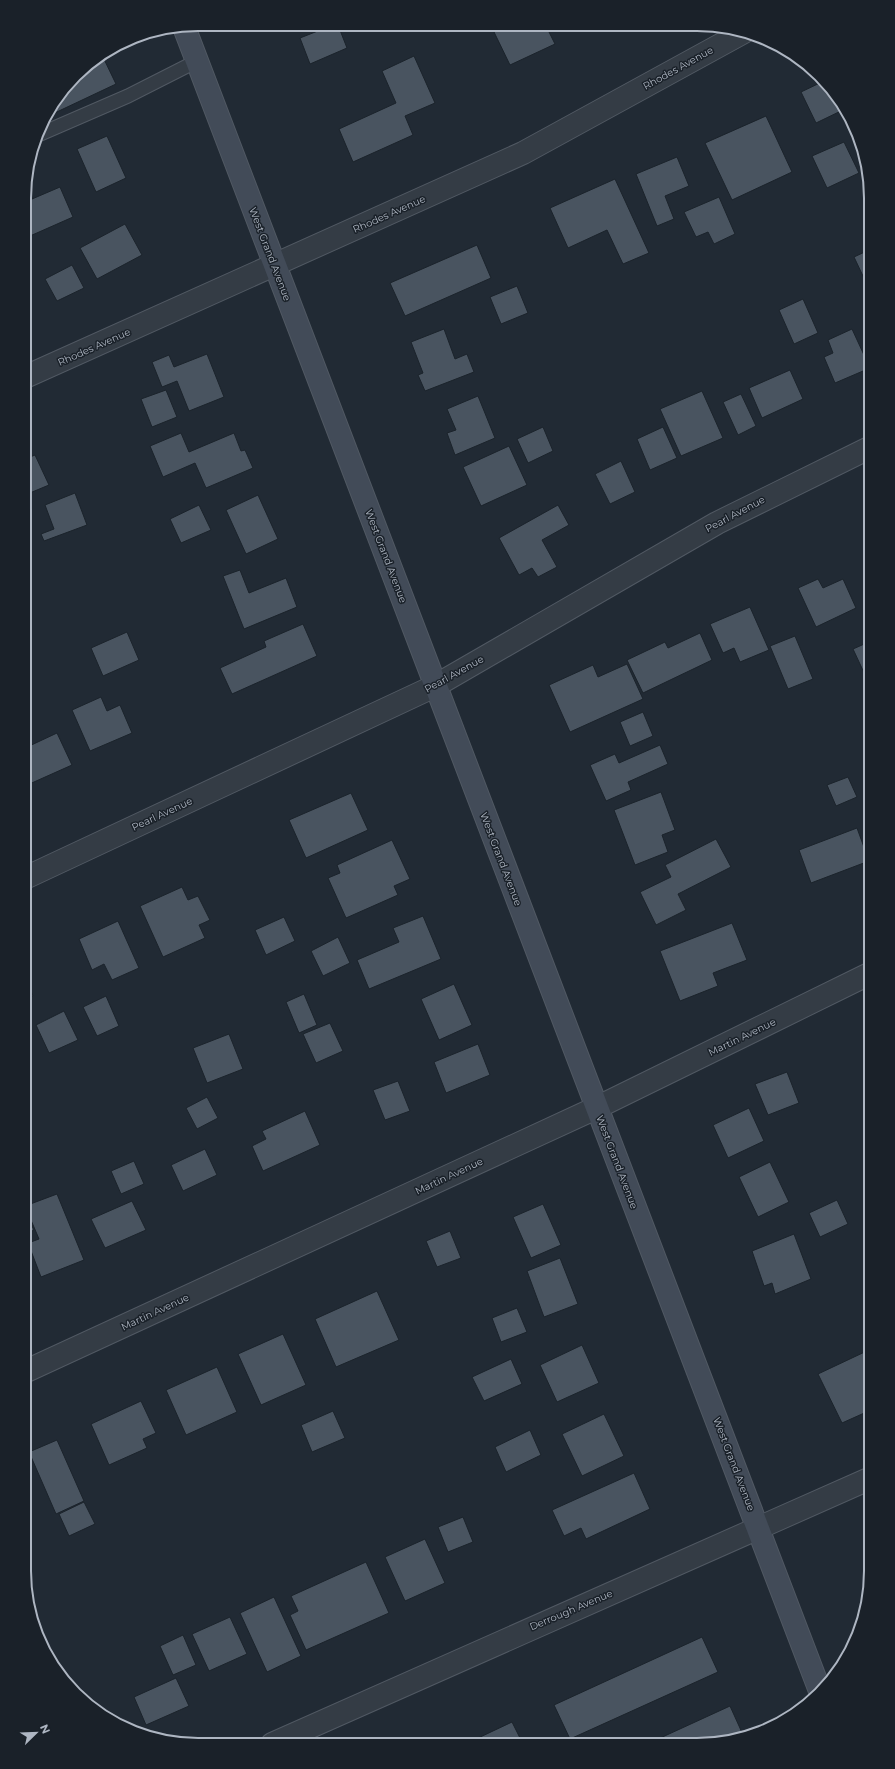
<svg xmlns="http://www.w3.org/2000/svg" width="895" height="1769" viewBox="0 0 895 1769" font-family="Montserrat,sans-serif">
  <rect width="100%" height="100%" fill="#212a34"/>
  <g fill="#495460" stroke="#1b232b">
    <polygon points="333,25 338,25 347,48 310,64 300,38"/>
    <polygon points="507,26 546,26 555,44 510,65 494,32"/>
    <polygon points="102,55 116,84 44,118 83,67"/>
    <polygon points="414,56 435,103 405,116 413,135 353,162 339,129 396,103 382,71"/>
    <polygon points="824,81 842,101 845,109 816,123 801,92"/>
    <polygon points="766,116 792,172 732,200 705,143"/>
    <polygon points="107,136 126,178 96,192 77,149"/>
    <polygon points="844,142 859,173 827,188 812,156"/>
    <polygon points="677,157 689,186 665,196 674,219 657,226 636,174"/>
    <polygon points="615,179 649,253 623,264 607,230 568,248 550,208"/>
    <polygon points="60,187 73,217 30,236 25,225 25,202"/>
    <polygon points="719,197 735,234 714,244 708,232 696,237 684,212"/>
    <polygon points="125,224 142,255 97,279 80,248"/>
    <polygon points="477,245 491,278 405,316 390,283"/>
    <polygon points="871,249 871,293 854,257"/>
    <polygon points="72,265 84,288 57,301 45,279"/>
    <polygon points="517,286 528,313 501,324 490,297"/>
    <polygon points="803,299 818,333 794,344 779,310"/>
    <polygon points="444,329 455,359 467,354 474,372 425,391 418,375 423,373 411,342"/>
    <polygon points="852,329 870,368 835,383 824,357 833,353 828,340"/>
    <polygon points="207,354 224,397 189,411 177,381 162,387 152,362 169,355 174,367"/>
    <polygon points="790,370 803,399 762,418 749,388"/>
    <polygon points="166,390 177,417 152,427 141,399"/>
    <polygon points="702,391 723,438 681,456 660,409"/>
    <polygon points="741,394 756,426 738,435 723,402"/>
    <polygon points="478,396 495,438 455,455 447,433 456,430 447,409"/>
    <polygon points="543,427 553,451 528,463 517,439"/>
    <polygon points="663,427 677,458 650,470 637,439"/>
    <polygon points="181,433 189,452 234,433 241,451 245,450 253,468 206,488 195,463 163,477 150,446"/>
    <polygon points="509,446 527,485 481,506 463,467"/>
    <polygon points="35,455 49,485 25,495 25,459"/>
    <polygon points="621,461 635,492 610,504 595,474"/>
    <polygon points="75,493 87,525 44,541 41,534 54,529 45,505"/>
    <polygon points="258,495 278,539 246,554 226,510"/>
    <polygon points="199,505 211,530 181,543 170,519"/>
    <polygon points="558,505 569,525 542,540 557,567 538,577 532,568 519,575 499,538"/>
    <polygon points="240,570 249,593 286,578 297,607 244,629 223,576"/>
    <polygon points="818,579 823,588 843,579 856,608 816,627 798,588"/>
    <polygon points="750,607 769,650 740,662 734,648 723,653 710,624"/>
    <polygon points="303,624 317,656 232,694 220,668 266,647 264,641"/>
    <polygon points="127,632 139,660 103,676 91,648"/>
    <polygon points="700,633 712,660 643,693 627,660 665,642 668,648"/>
    <polygon points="795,636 813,679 788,689 770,646"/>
    <polygon points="871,641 871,675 866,677 853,649"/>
    <polygon points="627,664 643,699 570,732 549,685 593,665 598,677"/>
    <polygon points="101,697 107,711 120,705 132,733 90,751 72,710"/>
    <polygon points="643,712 653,736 630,746 620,722"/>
    <polygon points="57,733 72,765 25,786 25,748"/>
    <polygon points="660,745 668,764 628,782 631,790 606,801 590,765 615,754 619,763"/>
    <polygon points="848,777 857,797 836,806 827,785"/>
    <polygon points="661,792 675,830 662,835 668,852 635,865 614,810"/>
    <polygon points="351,793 368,830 306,858 289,820"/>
    <polygon points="857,828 869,861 811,883 799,850"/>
    <polygon points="716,839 731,867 678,894 686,910 656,925 640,892 671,877 665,865"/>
    <polygon points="392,840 410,879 394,886 398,895 346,918 328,878 340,873 337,865"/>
    <polygon points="182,887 188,900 198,896 210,920 199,925 205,938 163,957 140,906"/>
    <polygon points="423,916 441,959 369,989 357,960 399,942 393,928"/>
    <polygon points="284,917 295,941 266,955 255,930"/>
    <polygon points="118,921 139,968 112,980 104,964 92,970 79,939"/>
    <polygon points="732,923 747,960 713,973 718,986 680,1001 660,951"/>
    <polygon points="338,937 350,963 323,976 311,951"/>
    <polygon points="25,977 33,996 25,1000"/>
    <polygon points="454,984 472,1025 439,1040 421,999"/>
    <polygon points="304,994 317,1025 299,1033 286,1002"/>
    <polygon points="106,996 119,1026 97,1036 83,1007"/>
    <polygon points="64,1011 78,1040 49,1053 36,1025"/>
    <polygon points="330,1023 343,1051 316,1063 303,1034"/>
    <polygon points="229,1034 243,1069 207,1083 193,1048"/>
    <polygon points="478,1044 490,1075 446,1093 434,1062"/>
    <polygon points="787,1072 799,1103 768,1115 755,1084"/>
    <polygon points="398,1081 410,1111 385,1120 373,1090"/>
    <polygon points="207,1097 218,1118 197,1129 186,1108"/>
    <polygon points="749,1108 764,1141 728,1158 713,1125"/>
    <polygon points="305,1111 320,1145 263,1171 252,1146 266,1139 262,1131"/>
    <polygon points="205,1149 217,1175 183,1191 171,1165"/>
    <polygon points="134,1161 144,1184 121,1194 111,1171"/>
    <polygon points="770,1162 789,1202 758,1217 739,1177"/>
    <polygon points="57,1194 84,1260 41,1277 28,1243 39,1239 25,1206"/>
    <polygon points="837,1200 848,1224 820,1237 809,1213"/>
    <polygon points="132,1201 146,1230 105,1248 91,1219"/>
    <polygon points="543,1204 561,1245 531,1258 513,1217"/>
    <polygon points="24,1210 34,1230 24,1235"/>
    <polygon points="450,1231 461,1258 437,1267 426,1241"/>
    <polygon points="794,1234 811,1279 775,1294 772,1283 764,1286 752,1251"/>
    <polygon points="560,1258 578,1304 544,1317 527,1271"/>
    <polygon points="377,1291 399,1340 336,1367 315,1319"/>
    <polygon points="517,1308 527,1332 501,1342 492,1318"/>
    <polygon points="283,1334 306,1385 261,1405 238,1354"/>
    <polygon points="582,1345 599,1383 557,1402 540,1365"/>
    <polygon points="871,1349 871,1391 864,1394 871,1410 842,1423 818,1374"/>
    <polygon points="511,1359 522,1384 484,1401 472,1377"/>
    <polygon points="217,1367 237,1412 186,1435 166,1390"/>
    <polygon points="141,1401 156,1433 143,1439 147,1448 109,1465 91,1424"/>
    <polygon points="333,1411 345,1438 312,1452 301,1425"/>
    <polygon points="604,1414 624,1456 582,1476 562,1434"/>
    <polygon points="530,1430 541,1455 506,1472 495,1447"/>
    <polygon points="57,1440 84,1501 56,1514 29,1452"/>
    <polygon points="634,1473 650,1509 586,1539 581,1528 564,1536 552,1510"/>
    <polygon points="84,1502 95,1524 69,1536 59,1514"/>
    <polygon points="463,1517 473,1542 448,1552 438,1527"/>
    <polygon points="871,1534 871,1544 867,1535"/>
    <polygon points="425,1539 445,1583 405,1601 385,1557"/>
    <polygon points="366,1562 389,1613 306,1650 290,1615 298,1611 291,1596"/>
    <polygon points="274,1597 301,1656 267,1672 240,1613"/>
    <polygon points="230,1617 247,1654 209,1671 192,1634"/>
    <polygon points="183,1635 196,1665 173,1675 160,1646"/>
    <polygon points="702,1637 718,1672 570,1739 554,1705"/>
    <polygon points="176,1678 189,1706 146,1725 134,1697"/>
    <polygon points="730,1706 744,1737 697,1745 645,1745"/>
    <polygon points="512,1722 523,1744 478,1744 476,1739"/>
  </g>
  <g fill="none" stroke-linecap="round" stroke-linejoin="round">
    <defs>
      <polyline id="service" points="38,135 128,96 197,61"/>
      <g id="minor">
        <polyline points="25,377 523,153 744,32"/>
        <polyline points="25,878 435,686 717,523 871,447"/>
        <polyline points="24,1372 596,1108 871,973"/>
        <polyline points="272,1744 871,1478"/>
      </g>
      <polyline id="secondary" points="184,27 820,1691"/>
    </defs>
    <use href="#service" stroke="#515963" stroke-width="15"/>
    <use href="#minor" stroke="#515963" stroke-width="24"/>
    <use href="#secondary" stroke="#515963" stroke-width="24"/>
    <use href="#service" stroke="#343c45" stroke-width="13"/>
    <use href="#minor" stroke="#343c45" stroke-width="22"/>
    <use href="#secondary" stroke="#424b58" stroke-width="22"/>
  </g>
  <g text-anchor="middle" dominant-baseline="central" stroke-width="3" stroke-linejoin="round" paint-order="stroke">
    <g font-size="10" fill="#aeb6c2" stroke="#1a2129">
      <text transform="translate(678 68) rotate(-29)">Rhodes Avenue</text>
      <text transform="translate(389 214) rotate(-24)">Rhodes Avenue</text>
      <text transform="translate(270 254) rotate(69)">West Grand Avenue</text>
      <text transform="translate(94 347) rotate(-24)">Rhodes Avenue</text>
      <text transform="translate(735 514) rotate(-28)">Pearl Avenue</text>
      <text transform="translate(386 556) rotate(69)">West Grand Avenue</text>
      <text transform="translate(454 674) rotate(-29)">Pearl Avenue</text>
      <text transform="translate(162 814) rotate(-25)">Pearl Avenue</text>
      <text transform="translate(501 859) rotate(69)">West Grand Avenue</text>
      <text transform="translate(742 1037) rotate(-26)">Martin Avenue</text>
      <text transform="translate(617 1162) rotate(69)">West Grand Avenue</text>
      <text transform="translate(449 1176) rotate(-25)">Martin Avenue</text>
      <text transform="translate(155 1312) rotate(-25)">Martin Avenue</text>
      <text transform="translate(734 1464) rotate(69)">West Grand Avenue</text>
      <text transform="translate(571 1610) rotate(-23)">Derrough Avenue</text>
    </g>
  </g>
  <path d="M0 0H895V1769H0ZM198 31H697A167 167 0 0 1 864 198V1571A167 167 0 0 1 697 1738H198A167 167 0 0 1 31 1571V198A167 167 0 0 1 198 31Z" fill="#1a2129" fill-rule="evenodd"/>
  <path fill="none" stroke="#aeb6c2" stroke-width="2" d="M198 31H697A167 167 0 0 1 864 198V1571A167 167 0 0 1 697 1738H198A167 167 0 0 1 31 1571V198A167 167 0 0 1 198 31Z"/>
  <g transform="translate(36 1733) rotate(67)" stroke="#1a2129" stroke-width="3" paint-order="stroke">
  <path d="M0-3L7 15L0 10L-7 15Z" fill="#aeb6c2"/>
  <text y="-6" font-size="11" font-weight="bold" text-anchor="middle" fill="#aeb6c2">N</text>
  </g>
</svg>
